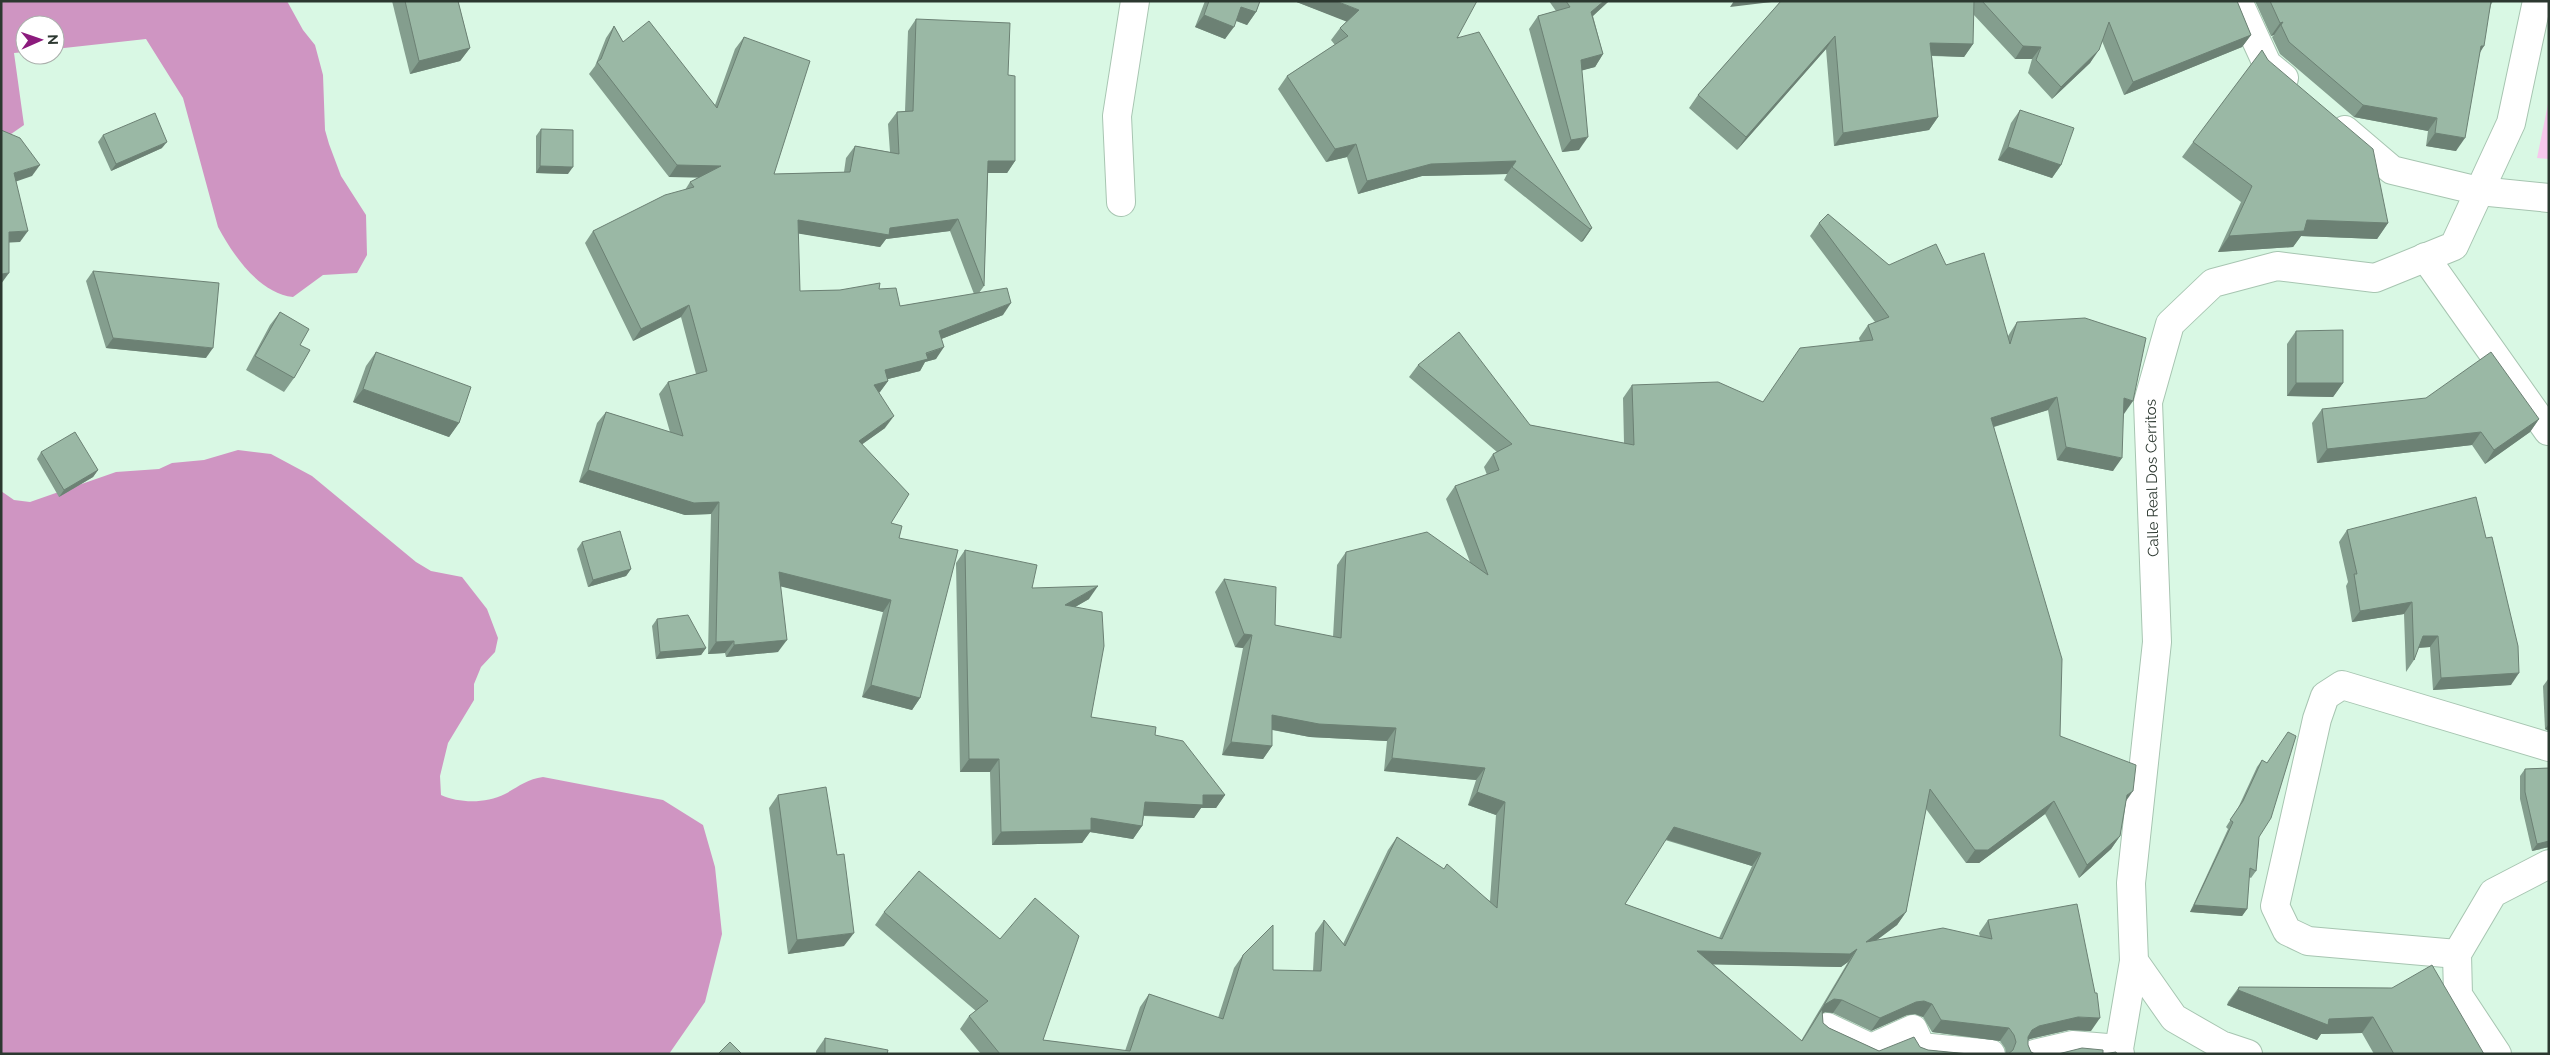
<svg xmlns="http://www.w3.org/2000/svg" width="2550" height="1055" viewBox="0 0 2550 1055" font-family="Raleway,sans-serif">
  <rect width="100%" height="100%" fill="#d9f8e4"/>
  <polygon fill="#f7c8ec" points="2549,99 2549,159 2537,158"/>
  <g fill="#cf95c2">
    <path d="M1,1H287L303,30L315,45L323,75L325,130L329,144L341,176L366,215L367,255L357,273L323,275L293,297C259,293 233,255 218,227L183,98L146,39L55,49V25H25V52L14,53L24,125L1,141Z"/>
    <path d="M238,450L271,454L312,476L416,562L431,571L462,577L487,609L498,638L495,652L481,667L474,684V700L448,743L440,776L441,795C459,803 485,804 505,794C518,787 527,779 543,777L663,800L703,825L715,867L722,934L705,1002L669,1054H1V491L14,500L30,502L116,472L159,469L172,463L204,460Z"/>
  </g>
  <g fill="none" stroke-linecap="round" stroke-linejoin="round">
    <defs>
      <g id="minor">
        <polyline points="2238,1 2267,64 2284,78"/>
        <polyline points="2345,130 2392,170 2479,191 2549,198"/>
        <polyline points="1121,202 1117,116 1135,1"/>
        <polyline points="2425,257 2548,431"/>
        <polyline points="2457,954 2308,941 2287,931 2275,906 2317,719 2325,696 2342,685 2549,747"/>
        <polyline points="1827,1027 1871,1048 1913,1029 1921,1047 1991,1054"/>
        <polyline points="2034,1054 2072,1045 2119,1049"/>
        <polyline points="2120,1054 2119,1049 2134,961"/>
        <polyline points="2248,1054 2221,1045 2174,1018 2134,961 2131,883 2157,642 2148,402 2170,324 2213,283 2277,266 2375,278 2454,246 2511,123 2537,1"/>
        <polyline points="2497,1054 2458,995 2457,954 2493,893 2549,864"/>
      </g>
    </defs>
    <use href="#minor" stroke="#a7c5b1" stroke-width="30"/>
    <use href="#minor" stroke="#fff" stroke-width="28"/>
  </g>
  <g fill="#849e8e" fill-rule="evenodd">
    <polygon points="392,1 458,1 470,48 460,61 410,74"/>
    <polygon points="1205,1 1260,1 1256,12 1247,25 1236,21 1225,39 1195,27"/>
    <polygon points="1294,1 1457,38 1592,228 1583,241 1581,242 1504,180 1507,174 1422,176 1358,194 1347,157 1326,162 1278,89 1287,76 1335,45 1331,40 1340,28 1347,21"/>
    <polygon points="1549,1 1609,1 1593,16 1603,54 1595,67 1582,70 1579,150 1562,152 1529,29 1538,16 1556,11"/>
    <polygon points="1781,1 2237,1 2251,35 2242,47 2124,95 2102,41 2090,63 2052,99 2028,73 2032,59 2015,59 1973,14 1973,44 1964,57 1932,56 1938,117 1929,130 1834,146 1826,49 1737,150 1689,108 1698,95"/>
    <polygon points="2255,1 2493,1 2491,5 2456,151 2426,146 2428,131 2354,117 2280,54 2272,37 2274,35 2271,36"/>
    <path d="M916,19L1008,75L1015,161L1007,173H988L984,286L979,293L1003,315L941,339L936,359L925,362L920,371L888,379V381L879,393L885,428L862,444L891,523L899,538L920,698L912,710L862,697L883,612L781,586L778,652L726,657L725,653L708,654L711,514L685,515L579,482L597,423L606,412L670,432L659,394L668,382L696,374L681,317L633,341L585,243L593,231L685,190L690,182L699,177H669L589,74L595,66L606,38L614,26L623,42L715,105L735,49L744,37L774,174L844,172L846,158L855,146L890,152L888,124L897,112L905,111L908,31ZM950,231L974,294L900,306L879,289L800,291L798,233L880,247L886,239Z"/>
    <polygon points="2268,60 2388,223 2377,239 2301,236 2293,247 2218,252 2241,202 2182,157 2193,142"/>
    <polygon points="2020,110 2061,165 2052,178 1998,160 2011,123"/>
    <polygon points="541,129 568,174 536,173 536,136"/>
    <polygon points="103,135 162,148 111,171 98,142"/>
    <path d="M1819,223L1889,265H1946L2008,336L2017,322L2124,414L2113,471L2057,460L2048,410L1994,427L2060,736L2126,802L2120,836L2111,849L2079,878L2045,814L1979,863H1966L1926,809L1906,912L1897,925L1876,940L1980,937L1979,933L1988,920L2091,1031L2069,1030L2030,1039L2028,1040V1045L2031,1052L2035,1054H2006L2005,1048L2000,1041L1932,1032L1923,1017L1915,1014L1907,1015L1871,1031L1833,1013L1825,1012L1822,1014L1823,1023L1829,1028L1879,1051L1920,1047L1928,1050L1969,1054H981L960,1029L969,1016L976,1011L875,925L884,912L1043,1040L1125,1051L1140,1007L1149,994L1218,1018L1234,968L1243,955L1273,970L1313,971L1315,933L1324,920L1343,944L1388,850L1397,837L1490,901L1496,815L1468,805L1476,780L1384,771L1387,741L1310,737L1272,730V746L1263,759L1222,755L1243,648L1235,647L1215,592L1224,579L1275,625L1333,637L1337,565L1346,552L1470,562L1446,499L1455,486L1487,475L1484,467L1493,454L1497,452L1409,377L1418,365L1530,425L1624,443L1623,398L1632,385L1763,402L1860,342L1859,338L1868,325L1875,322L1810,236ZM1665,840L1752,866L1719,938L1625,904ZM1848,962L1801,1041L1713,964L1841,967Z"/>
    <polygon points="93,271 206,358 106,348 86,281"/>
    <polygon points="280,312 300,345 294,378 284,392 246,370 270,325"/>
    <polygon points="2296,331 2343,383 2333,397 2287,396 2287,344"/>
    <polygon points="376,352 459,423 449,437 353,402 366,366"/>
    <polygon points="2322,409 2539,419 2530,432 2485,464 2472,445 2317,463 2312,423"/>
    <polygon points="41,452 98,470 93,477 59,497 37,459"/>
    <polygon points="2347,530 2486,538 2511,685 2433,690 2430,647 2418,648 2414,660 2406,672 2404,614 2352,622 2346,586 2348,582 2339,542"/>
    <polygon points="582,542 631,569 626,576 588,587 577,549"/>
    <polygon points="965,550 1032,588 1089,599 1075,607 1091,717 1155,735 1225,795 1216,808 1201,808 1194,818 1144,816 1142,826 1133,839 1090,832 1082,843 992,845 990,772 960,772 956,563"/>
    <polygon points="657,619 706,648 701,655 656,659 652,626"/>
    <polygon points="2549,678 2549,731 2545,729 2543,686"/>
    <polygon points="2262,760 2259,837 2256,871 2251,878 2249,877 2247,909 2242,916 2190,912 2228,829 2226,827 2238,808 2257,767"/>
    <polygon points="2549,768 2549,847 2532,851 2520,799 2520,776 2525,769"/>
    <polygon points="778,795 844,946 788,954 769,808"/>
    <polygon points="2239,987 2392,988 2484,1054 2374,1054 2362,1033 2321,1034 2317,1040 2227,1005 2228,1002"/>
    <polygon points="825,1038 887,1054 816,1054 816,1051"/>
  </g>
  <g fill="#6c8174">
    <polygon points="1294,1 1336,1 1359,10 1350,23"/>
    <polygon points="1604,1 1609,1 1583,25 1591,12"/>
    <polygon points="1734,1 1781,1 1730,7"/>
    <polygon points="1241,7 1256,12 1247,25 1232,19"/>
    <polygon points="1204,15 1234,27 1225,39 1195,27"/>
    <polygon points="2283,22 2274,35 2271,36 2280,23"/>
    <polygon points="2251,35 2242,47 2124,95 2133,82"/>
    <polygon points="1835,36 1826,49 1737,150 1746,137"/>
    <polygon points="1930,43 1973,44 1964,57 1921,55"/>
    <polygon points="2023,46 2041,47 2032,59 2015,59"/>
    <polygon points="2481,46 2484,46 2476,59"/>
    <polygon points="470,48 460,61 410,74 419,61"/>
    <polygon points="2099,50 2090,63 2052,99 2061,87"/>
    <polygon points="1603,54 1595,67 1573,73 1581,60"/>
    <polygon points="2363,105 2437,118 2428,131 2354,117"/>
    <polygon points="1938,117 1929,130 1834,146 1843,133"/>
    <polygon points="2435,133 2465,138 2456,151 2426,146"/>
    <polygon points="1588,137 1579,150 1562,152 1571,140"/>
    <polygon points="167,142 162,148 111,171 116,164"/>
    <polygon points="1356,144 1347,157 1326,162 1335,149"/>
    <polygon points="2008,147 2061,165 2052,178 1998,160"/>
    <polygon points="988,161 1015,161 1007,173 980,173"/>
    <polygon points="1516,161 1507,174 1422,176 1358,194 1367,181 1431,164"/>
    <polygon points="40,165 32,176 6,185 14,173"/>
    <polygon points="677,165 721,166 713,178 669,177"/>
    <polygon points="540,166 573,167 568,174 536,173"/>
    <polygon points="958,219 950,231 886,239 880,247 789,232 798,220 890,228"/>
    <polygon points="2307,220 2388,223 2377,239 2301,236 2293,247 2218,252 2229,236"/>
    <polygon points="1592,228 1583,241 1581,242 1590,229"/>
    <polygon points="28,231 20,242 1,243 9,232"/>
    <polygon points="9,273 1,284 1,274"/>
    <polygon points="1011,303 1003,315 931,343 939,331"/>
    <polygon points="689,305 681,317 633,341 641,329"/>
    <polygon points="113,338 213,348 206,358 106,348"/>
    <polygon points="944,347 936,359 925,362 920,371 876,382 885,370"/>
    <polygon points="888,381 880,392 866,397 874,385"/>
    <polygon points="2296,383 2343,383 2333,397 2287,396"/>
    <polygon points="363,389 459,423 449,437 353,402"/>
    <polygon points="2057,397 2048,410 1983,430 1991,418"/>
    <polygon points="2124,398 2133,401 2124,414 2115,411"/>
    <polygon points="894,416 885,428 850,453 859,441"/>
    <polygon points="2539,419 2530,432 2485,464 2494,450"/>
    <polygon points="2481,432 2472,445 2317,463 2327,449"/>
    <polygon points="2066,447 2122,458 2113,471 2057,460"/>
    <polygon points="98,470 93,477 59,497 64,490"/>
    <polygon points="588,470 719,502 711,514 685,515 579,482"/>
    <polygon points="631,569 626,576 588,587 593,580"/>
    <polygon points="779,572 891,600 883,612 771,584"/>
    <polygon points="1098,586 1089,599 1056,618 1065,605"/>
    <polygon points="2412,602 2404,614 2352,622 2360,611"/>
    <polygon points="1244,634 1252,635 1243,648 1235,647"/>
    <polygon points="2423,636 2438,636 2430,647 2415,648"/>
    <polygon points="787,640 778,652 726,657 734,645"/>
    <polygon points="734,641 725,653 708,654 716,642"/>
    <polygon points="706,648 701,655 656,659 660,652"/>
    <polygon points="2519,673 2511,685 2433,690 2441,678"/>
    <polygon points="871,685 920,698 912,710 862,697"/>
    <polygon points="1272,715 1396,728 1387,741 1310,737 1263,728"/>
    <polygon points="2549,724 2549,731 2545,729"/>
    <polygon points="1231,742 1272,746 1263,759 1222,755"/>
    <polygon points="1392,758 1485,768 1476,780 1384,771"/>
    <polygon points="969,759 999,759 990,772 960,772"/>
    <polygon points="2133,791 2124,804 2127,795"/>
    <polygon points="1477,792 1505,802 1496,815 1468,805"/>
    <polygon points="1203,795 1225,795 1216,808 1201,808 1194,818 1136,815 1145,802"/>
    <polygon points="2054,801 2045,814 1979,863 1966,863 1975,850"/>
    <polygon points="1091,818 1142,826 1133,839 1090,832 1082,843 992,845 1001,832"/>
    <polygon points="1674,827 1761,853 1752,866 1665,839"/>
    <polygon points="2120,836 2111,849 2079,878 2087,865"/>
    <polygon points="2549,841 2549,847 2532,851 2537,844"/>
    <polygon points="2194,905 2247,909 2242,916 2190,912"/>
    <polygon points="1906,912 1897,925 1857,955 1866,942"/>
    <polygon points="854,933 844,946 788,954 797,940"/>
    <polygon points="1857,949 1848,962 1841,967 1688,964 1697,951"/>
    <polygon points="2238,990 2373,1017 2362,1033 2321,1034 2317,1040 2227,1005"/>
    <polygon points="1834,999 1842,1000 1833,1013 1825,1012 1817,1017 1822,1009 1815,1018 1824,1005"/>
    <polygon points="1924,1001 1932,1004 1923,1017 1915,1014 1907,1015 1871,1031 1880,1018 1916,1002"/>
    <polygon points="2078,1017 2100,1018 2091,1031 2069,1030 2030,1039 2023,1043 2032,1030 2039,1026"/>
    <polygon points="1941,1020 2009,1028 2000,1041 1932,1032"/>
  </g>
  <g fill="#9ab8a5" stroke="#6c8174" fill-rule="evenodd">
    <polygon points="405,1 458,1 470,48 419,61"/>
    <polygon points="1209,1 1260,1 1256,12 1241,7 1234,27 1204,15"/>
    <polygon points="1336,1 1477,1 1457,38 1479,32 1592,228 1590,229 1512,167 1516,161 1431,164 1367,181 1356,144 1335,149 1287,76 1348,36 1340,28 1359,10"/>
    <polygon points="1566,1 1604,1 1591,12 1603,54 1581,60 1588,137 1571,140 1538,16 1570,7"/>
    <polygon points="1781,1 1974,1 1973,44 1930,43 1938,117 1843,133 1835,36 1746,137 1698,95"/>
    <polygon points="1982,1 2237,1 2251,35 2133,82 2109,22 2099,50 2061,87 2036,60 2041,47 2023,46"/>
    <polygon points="2270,1 2491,1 2484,46 2481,46 2465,138 2435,133 2437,118 2363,105 2289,42 2281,25 2283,22 2280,23"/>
    <polygon points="916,19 1010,23 1008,75 1015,76 1015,161 988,161 984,286 958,219 890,228 889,235 798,220 800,291 840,290 880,283 879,289 896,288 900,306 1007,288 1011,303 939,331 944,347 926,353 928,359 885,370 888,381 874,385 894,416 859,441 909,494 891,523 902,526 899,538 958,550 920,698 871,685 891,600 779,572 787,640 734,645 734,641 716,642 719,502 694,503 588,470 606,412 683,436 668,382 707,371 689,305 641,329 593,231 665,195 694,187 690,182 721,166 677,165 597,62 601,59 614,26 623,42 649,21 717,108 744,37 810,61 774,174 850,172 855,146 899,154 897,112 913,111"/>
    <polygon points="2262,50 2268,60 2373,149 2388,223 2307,220 2304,231 2229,236 2252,186 2193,142"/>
    <polygon points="2020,110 2074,128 2061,165 2008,147"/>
    <polygon points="155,113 167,142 116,164 103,135"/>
    <polygon points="541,129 573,130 573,167 540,166"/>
    <polygon points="1,130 20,138 40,165 14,173 28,231 9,232 9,273 1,274"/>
    <path d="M1828,214L1889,265L1936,244L1946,265L1984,253L2010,344L2017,322L2085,318L2146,338L2133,401L2124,398L2122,458L2066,447L2057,397L1991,418L2062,659L2060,736L2136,765L2133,791L2127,795L2120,836L2087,865L2054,801L1988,850H1975L1930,789L1906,912L1866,942L1943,928L1992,939L1988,920L2077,904L2095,993H2097L2100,1018L2078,1017L2039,1026L2032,1030L2028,1037V1045L2031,1052L2035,1054H2008L2013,1050L2016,1042L2014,1035L2009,1028L1941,1020L1932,1004L1924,1001L1916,1002L1880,1018L1842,1000L1834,999L1824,1005L1857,949L1850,954L1697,951L1802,1041L1822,1009L1823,1023L1829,1028L1879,1051L1914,1037L1920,1047L1928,1050L1969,1054H1000L969,1016L988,1001L884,912L919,871L1000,939L1035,898L1079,936L1043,1040L1130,1051L1149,994L1223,1019L1243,955L1273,925V970L1321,971L1324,920L1345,946L1397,837L1444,869L1447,864L1497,908L1505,802L1477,792L1485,768L1392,758L1396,728L1319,724L1272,715V746L1231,742L1252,635L1244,634L1224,579L1276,587L1275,625L1341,638L1346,552L1427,532L1488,575L1455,486L1499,470L1493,454L1512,444L1418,365L1459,332L1530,425L1634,445L1632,385L1718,382L1763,402L1800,348L1873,340L1868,325L1889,317L1819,223ZM1674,827L1761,853L1722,939L1625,904Z"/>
    <polygon points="93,271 219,283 213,348 113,338"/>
    <polygon points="280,312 309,329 300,345 310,350 294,378 255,356"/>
    <polygon points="2343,330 2343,383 2296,383 2296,331"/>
    <polygon points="376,352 471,387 459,423 363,389"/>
    <polygon points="2491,352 2539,419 2494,450 2481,432 2327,449 2322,409 2426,398"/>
    <polygon points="75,432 98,470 64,490 41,452"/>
    <polygon points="2476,497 2486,538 2492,537 2518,646 2519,673 2441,678 2438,636 2423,636 2414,660 2412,602 2360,611 2354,574 2357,574 2347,530"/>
    <polygon points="620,531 631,569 593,580 582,542"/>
    <polygon points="965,550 1037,565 1032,588 1098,586 1065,605 1102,612 1104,646 1091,717 1156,727 1155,735 1183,741 1225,795 1203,795 1203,805 1145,802 1142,826 1091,818 1091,830 1001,832 999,759 969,759"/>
    <polygon points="688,615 706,648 660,652 657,619"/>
    <polygon points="2288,732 2296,736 2271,818 2259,837 2256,871 2250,868 2247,909 2194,905 2233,822 2230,820 2243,801 2262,760 2267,763"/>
    <polygon points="2549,768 2549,841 2537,844 2525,792 2525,769"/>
    <polygon points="826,787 837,855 844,854 854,933 797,940 778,795"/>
    <polygon points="2432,965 2484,1054 2394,1054 2373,1017 2329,1019 2328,1025 2238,990 2239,987 2392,988"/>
    <polygon points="825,1038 888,1050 887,1054 825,1054"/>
    <polygon points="730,1042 742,1054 718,1054"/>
    <polygon points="2082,1048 2103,1050 2103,1054 2058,1054"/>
    <polygon points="2116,1052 2117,1054 2104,1054"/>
  </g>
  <g text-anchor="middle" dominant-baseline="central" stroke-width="4" stroke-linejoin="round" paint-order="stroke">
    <g font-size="15" fill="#2c3830" stroke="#fff">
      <text transform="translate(2152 478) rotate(-91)">Calle Real Dos Cerritos</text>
    </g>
  </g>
  <rect width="2550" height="1055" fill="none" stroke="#2c3830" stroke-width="5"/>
  <g transform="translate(40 40) rotate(88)"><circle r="24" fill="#ffffff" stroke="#abafac"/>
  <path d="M0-4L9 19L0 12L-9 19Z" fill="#8c1b7d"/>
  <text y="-8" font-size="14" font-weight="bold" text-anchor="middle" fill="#2c3830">N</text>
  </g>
</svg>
